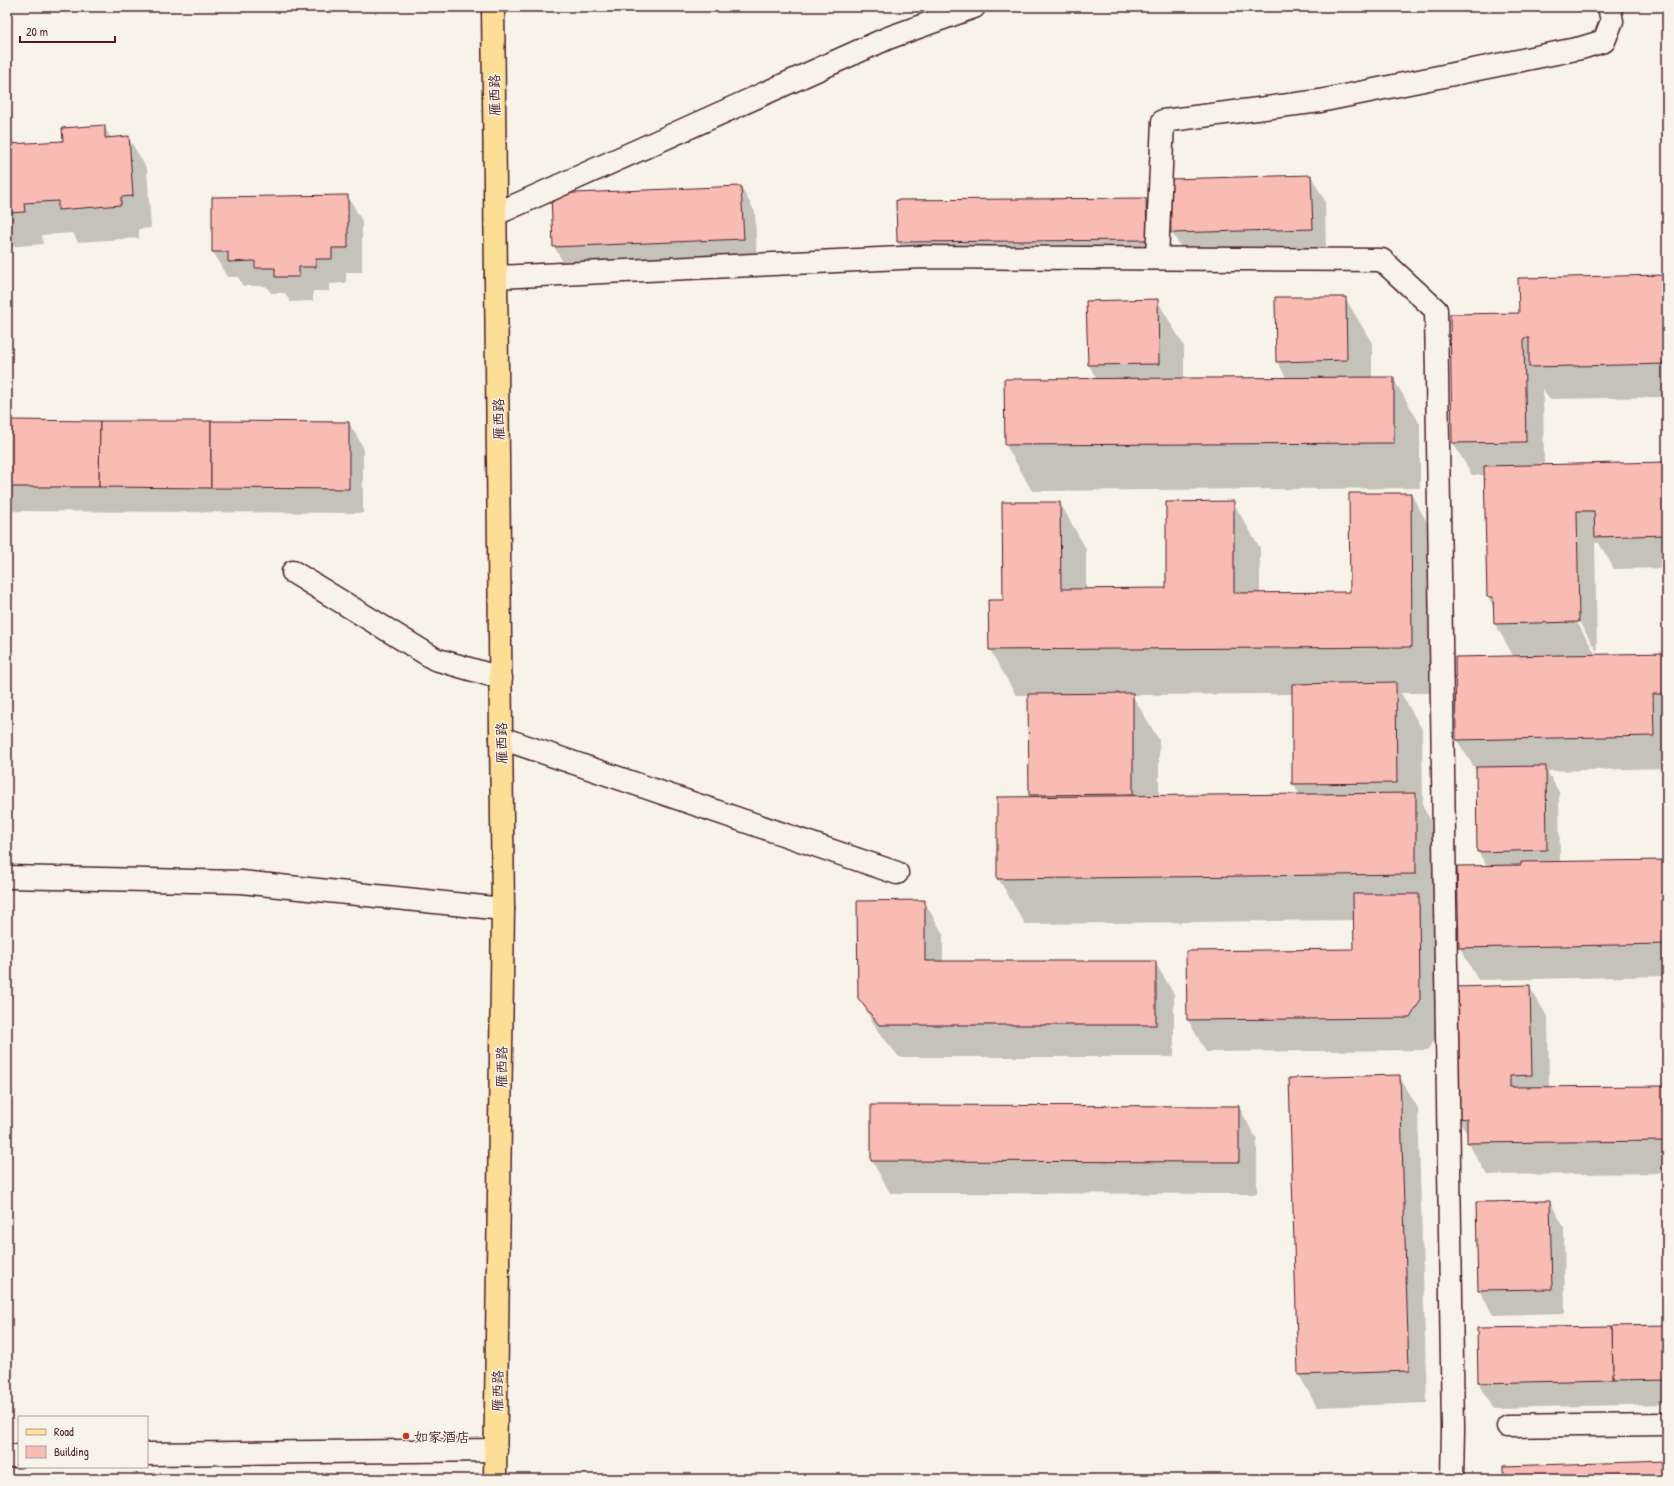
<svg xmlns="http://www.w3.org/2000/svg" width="1674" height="1486" viewBox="0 0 1674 1486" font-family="'Patrick Hand','LXGW WenKai TC',sans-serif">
  <rect width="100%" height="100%" fill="#f7f3e8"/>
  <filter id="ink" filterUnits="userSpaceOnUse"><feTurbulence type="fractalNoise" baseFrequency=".025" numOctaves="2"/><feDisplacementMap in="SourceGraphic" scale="8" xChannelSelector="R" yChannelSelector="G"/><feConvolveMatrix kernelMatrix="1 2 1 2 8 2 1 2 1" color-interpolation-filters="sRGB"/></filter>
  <g filter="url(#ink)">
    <g fill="#0003" fill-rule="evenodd">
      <polygon points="104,126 111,138 128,137 147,169 151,228 139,229 139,238 78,242 73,233 42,235 43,244 7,247 7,133 9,133 16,145 64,142"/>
      <polygon points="1311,176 1325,201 1326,254 1187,257 1172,233"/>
      <polygon points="741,187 755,212 757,264 568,271 554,246"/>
      <polygon points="348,196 362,221 362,272 346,272 346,283 329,284 329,291 313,291 313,301 290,302 285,293 271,293 266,286 243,286 238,277 227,277 213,252 213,198"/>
      <polygon points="1146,199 1160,223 1160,264 912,267 898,242 897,201"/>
      <polygon points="1667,276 1667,397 1549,399 1543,389 1544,466 1667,463 1667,568 1614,569 1599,543 1595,543 1597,652 1577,618 1575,619 1596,655 1667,654 1667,785 1667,768 1547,771 1559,792 1560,863 1667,861 1667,976 1478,980 1460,948 1487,866 1478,852 1477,772 1457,740 1514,657 1495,624 1494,608 1488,596 1486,475 1472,475 1453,443 1451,315 1520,314"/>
      <polygon points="1345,298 1372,343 1372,378 1393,378 1420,424 1420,488 1032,491 1006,445 1097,380 1089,365 1157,300 1184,346 1184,379 1287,379 1277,361"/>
      <polygon points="7,421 349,423 363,447 363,513 7,511"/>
      <path d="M1411,494L1437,540L1438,693H1401L1422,729L1423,807L1442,840V919H1432L1437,927L1438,1034L1428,1050L1206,1052L1188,1020L1355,950V920L1025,924L998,878L1031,798L1030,795L1029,695H1016L990,650L1004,601L1060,503L1086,549V589H1167L1233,502L1260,548V594L1351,593ZM1293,694V784L1300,795L1159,797V740L1132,695Z"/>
      <polygon points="924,901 943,934 943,962 1155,962 1174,994 1174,1057 899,1057 878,1031 859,998"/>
      <polygon points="1529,986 1548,1018 1549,1088 1667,1087 1667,1173 1487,1175 1468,1143 1468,1135 1458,1118"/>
      <polygon points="1399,1076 1418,1108 1427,1403 1317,1407 1299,1375"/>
      <polygon points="1239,1107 1257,1140 1257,1194 890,1193 872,1161"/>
      <polygon points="1550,1202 1564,1227 1565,1313 1493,1315 1479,1290 1477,1203"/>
      <polygon points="1667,1325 1667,1404 1493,1408 1479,1383 1478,1329"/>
    </g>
    <g fill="#f8bcb4" stroke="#4a1f2b">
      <polygon points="105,125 105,138 129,136 133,196 121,197 121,205 58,210 58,201 24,203 25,212 7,213 7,132 9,132 10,144 63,141 62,128"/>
      <polygon points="1311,175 1313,229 1171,233 1170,179"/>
      <polygon points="741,186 744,239 553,247 551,194"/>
      <polygon points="348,195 348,248 332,248 332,259 316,259 316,267 299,267 299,277 275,277 275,268 255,268 255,261 228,262 228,252 212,252 212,197"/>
      <polygon points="1146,198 1147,240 897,242 896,200"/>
      <polygon points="1667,275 1667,364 1529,367 1529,338 1524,338 1526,442 1452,443 1450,314 1519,313 1518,278"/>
      <polygon points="1275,297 1346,297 1347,360 1276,362"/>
      <polygon points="1158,299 1159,364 1088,365 1086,301"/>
      <polygon points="1394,377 1394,443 1005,445 1004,379"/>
      <polygon points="7,420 100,421 99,487 7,487"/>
      <polygon points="100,421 211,421 211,488 99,487"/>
      <polygon points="211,421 349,422 349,489 211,488"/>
      <polygon points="1667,462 1667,535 1595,537 1594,511 1577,511 1579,622 1494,624 1493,597 1487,597 1484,466"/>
      <polygon points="1349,493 1411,493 1412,647 989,650 988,600 1003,600 1002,502 1060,502 1061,589 1166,588 1166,502 1234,501 1234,593 1350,592"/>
      <polygon points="1667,653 1667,826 1664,694 1653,694 1654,736 1456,740 1455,657"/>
      <polygon points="1396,682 1397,783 1292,784 1292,684"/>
      <polygon points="1133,693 1133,794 1029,795 1028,694"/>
      <polygon points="1546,766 1547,850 1477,852 1476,767"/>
      <polygon points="1416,793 1416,874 997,879 997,797"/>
      <polygon points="1667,860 1667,944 1459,948 1457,866 1521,865 1521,862"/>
      <polygon points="1353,894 1419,894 1420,1001 1410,1018 1187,1020 1186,951 1354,949"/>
      <polygon points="925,900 925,961 1156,961 1156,1025 879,1025 858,998 857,901"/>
      <polygon points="1530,985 1532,1075 1510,1076 1510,1087 1667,1086 1667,1141 1467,1143 1467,1119 1457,1118 1455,987"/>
      <polygon points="1400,1075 1409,1371 1298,1375 1289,1078"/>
      <polygon points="871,1105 1239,1106 1239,1162 871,1161"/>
      <polygon points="1550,1201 1552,1289 1478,1290 1476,1202"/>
      <polygon points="1667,1325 1667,1379 1613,1380 1612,1326"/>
      <polygon points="1612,1326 1613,1380 1478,1383 1477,1328"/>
      <polygon points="1667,1461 1667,1479 1504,1479 1504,1466"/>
    </g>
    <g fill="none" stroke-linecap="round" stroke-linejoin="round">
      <defs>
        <g id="minor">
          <polyline points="496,214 888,38 974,7"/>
          <polyline points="1157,258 1163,121 1320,101 1581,48 1604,41 1612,21 1609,7"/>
          <polyline points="496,277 922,257 1382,260 1436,310 1453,1429 1452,1479"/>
          <polyline points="293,572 435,659 501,678"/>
          <polyline points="501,738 897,873"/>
          <polyline points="7,877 241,882 503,909"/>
          <polyline points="1508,1426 1667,1424"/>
          <polyline points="147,1454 496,1450"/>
          <polyline points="7,1456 19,1456"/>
        </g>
        <polyline id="major" points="493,7 503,909 495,1479"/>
      </defs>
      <use href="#minor" stroke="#4a1f2b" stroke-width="25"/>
      <use href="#major" stroke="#4a1f2b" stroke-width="25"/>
      <use href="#minor" stroke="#f7f3e8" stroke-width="22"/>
      <use href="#major" stroke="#fdde96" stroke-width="22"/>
    </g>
  </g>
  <circle fill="#c8321e" stroke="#f7f3e8" stroke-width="1.5" cx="406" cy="1436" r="4"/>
  <g text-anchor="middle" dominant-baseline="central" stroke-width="3" stroke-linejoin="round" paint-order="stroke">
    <g font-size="14" fill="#4a1f2b" stroke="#f7f3e8">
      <text transform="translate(494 95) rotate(-91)">雁西路</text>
      <text transform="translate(498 419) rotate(-91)">雁西路</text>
      <text transform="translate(501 743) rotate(-91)">雁西路</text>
      <text transform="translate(501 1067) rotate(-89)">雁西路</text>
      <text transform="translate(497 1391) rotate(-89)">雁西路</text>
    </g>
    <g font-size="14" fill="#4a1f2b" stroke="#f7f3e8" text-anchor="start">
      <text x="414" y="1436">如家酒店</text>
    </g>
  </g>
  <rect width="1674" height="1486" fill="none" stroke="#f7f3e8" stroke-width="24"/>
  <rect x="12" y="12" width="1650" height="1462" fill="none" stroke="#4a1f2b" stroke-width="1.5" filter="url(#ink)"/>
  <rect x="18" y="1416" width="130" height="52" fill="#f7f3e8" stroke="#b29e9c"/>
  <rect x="26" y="1429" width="20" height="6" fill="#fdde96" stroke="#b29e9c"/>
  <text x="54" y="1436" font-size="12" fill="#4a1f2b">Road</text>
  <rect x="26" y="1446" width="20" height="12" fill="#f8bcb4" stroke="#b29e9c"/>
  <text x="54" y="1456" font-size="12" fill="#4a1f2b">Building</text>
  <path d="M20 36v6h95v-6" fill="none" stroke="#4a1f2b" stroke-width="2"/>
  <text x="26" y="36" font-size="12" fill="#4a1f2b" stroke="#f7f3e8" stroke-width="3" paint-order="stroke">20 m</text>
</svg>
